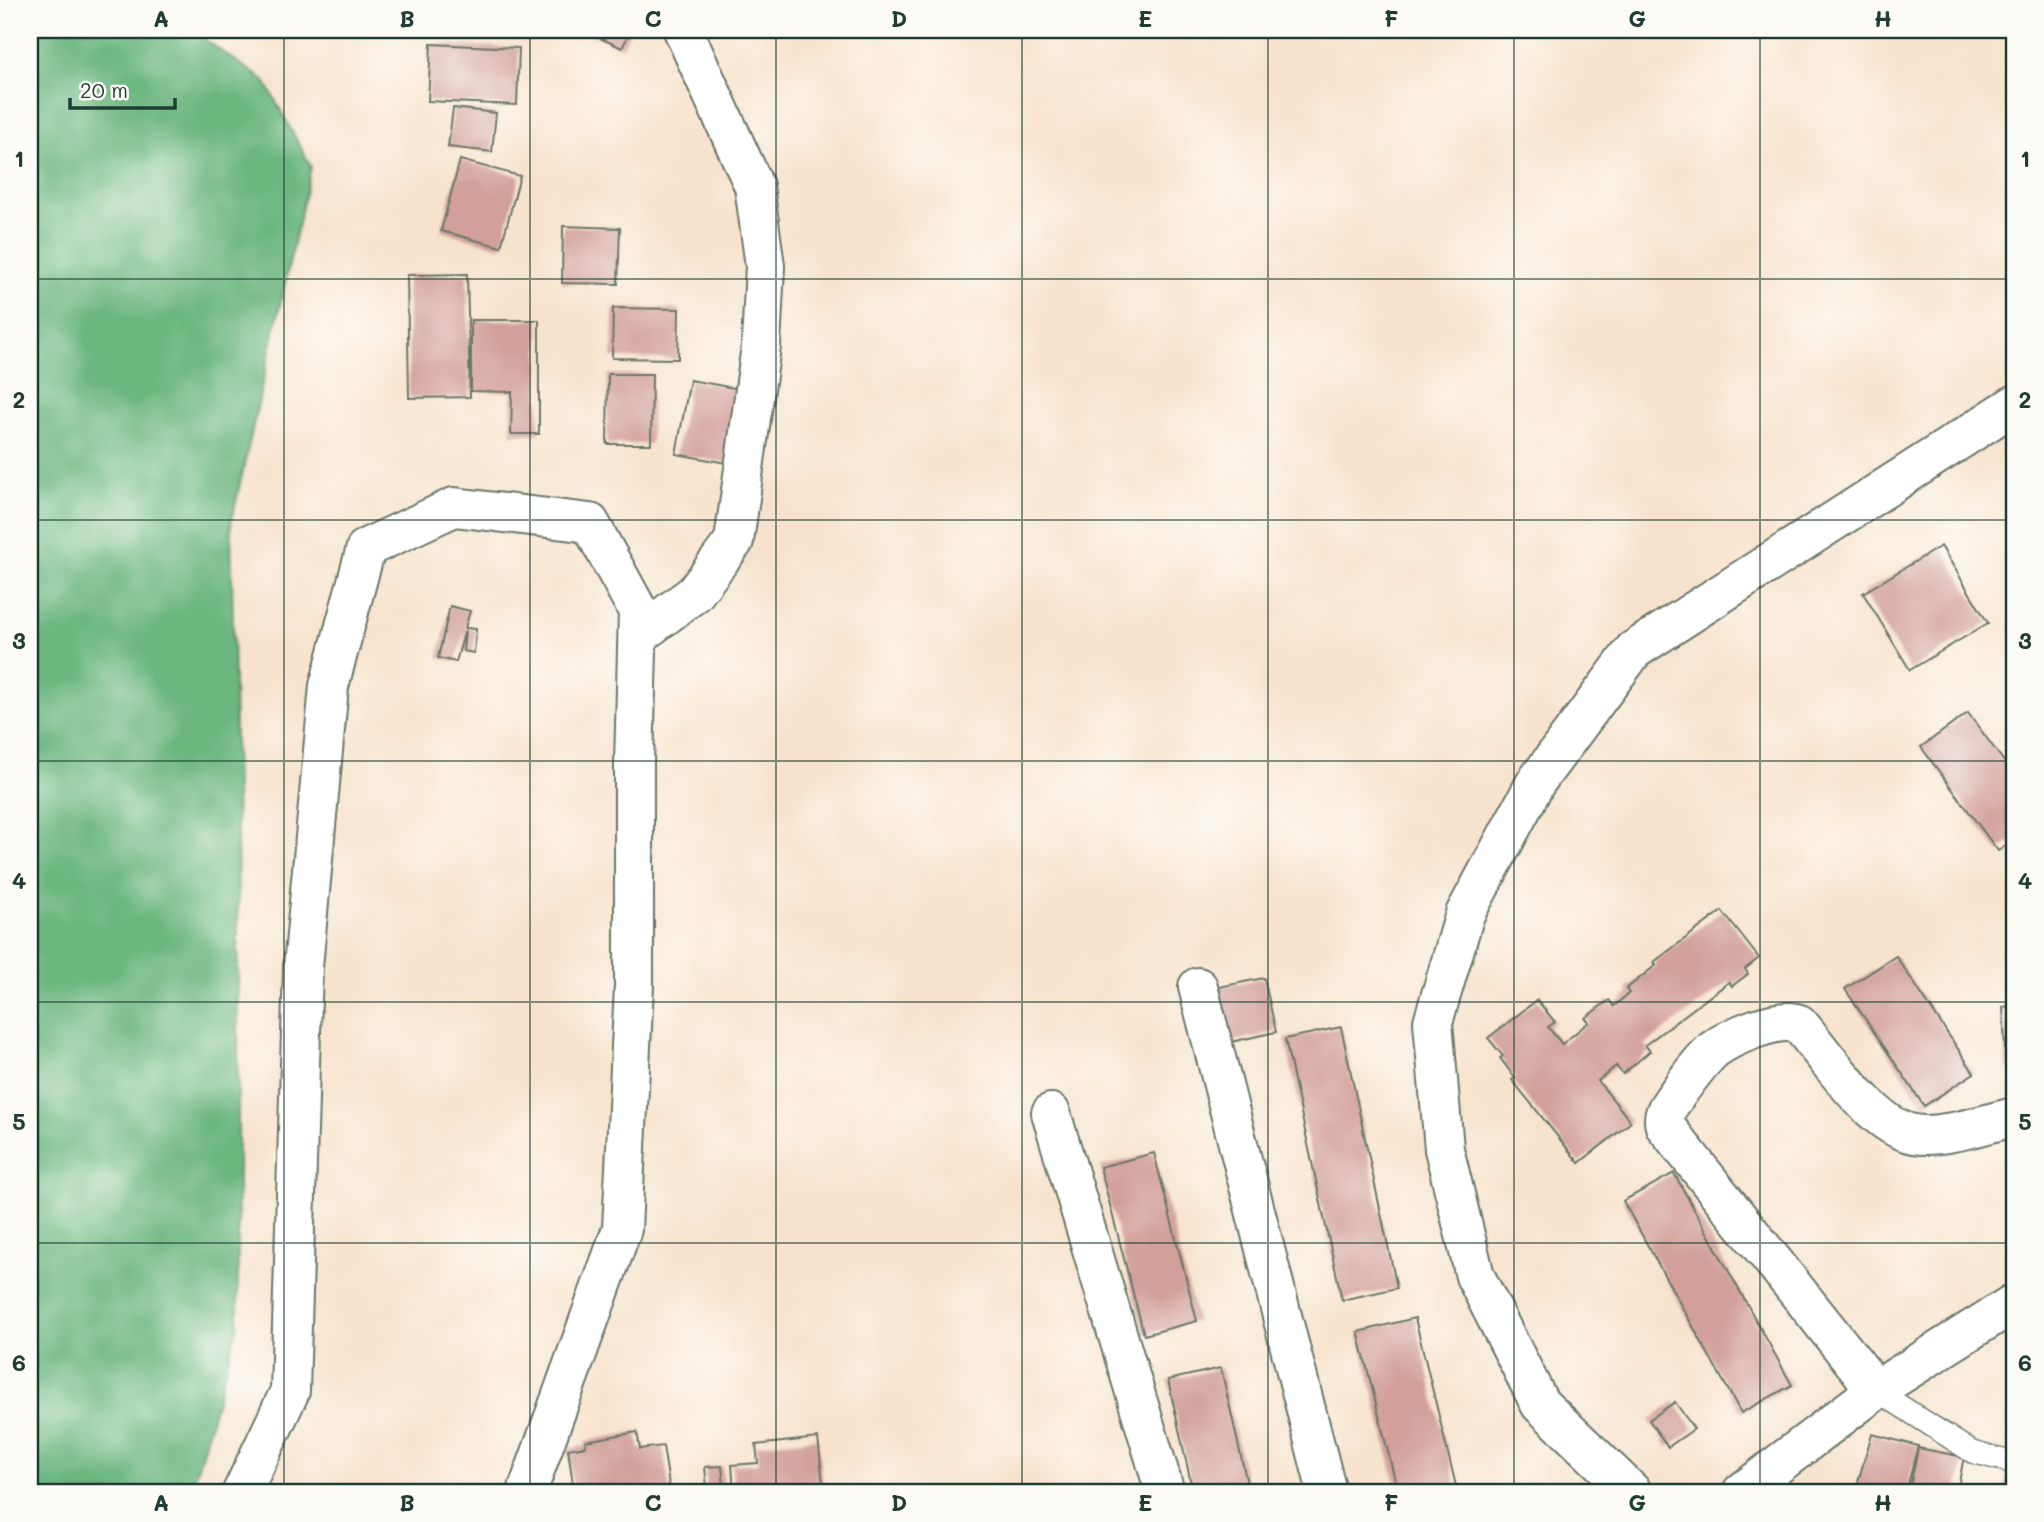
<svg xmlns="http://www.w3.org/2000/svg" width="2044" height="1522" viewBox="0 0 2044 1522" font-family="Mali,sans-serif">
  <rect width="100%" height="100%" fill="#fdfcf7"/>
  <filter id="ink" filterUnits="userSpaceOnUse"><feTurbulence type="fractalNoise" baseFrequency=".0143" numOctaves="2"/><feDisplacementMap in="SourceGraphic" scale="14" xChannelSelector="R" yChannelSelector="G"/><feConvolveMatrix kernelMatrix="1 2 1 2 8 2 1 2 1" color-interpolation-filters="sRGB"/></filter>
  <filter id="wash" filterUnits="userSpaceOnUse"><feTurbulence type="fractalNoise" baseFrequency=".00686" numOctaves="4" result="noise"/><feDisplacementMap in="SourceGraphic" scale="28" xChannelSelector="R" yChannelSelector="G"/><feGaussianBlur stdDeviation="1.57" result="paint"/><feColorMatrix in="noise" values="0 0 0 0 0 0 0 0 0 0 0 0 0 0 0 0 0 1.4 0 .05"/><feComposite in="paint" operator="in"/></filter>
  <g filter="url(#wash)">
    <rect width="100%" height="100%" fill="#f7e3cd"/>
    <polygon fill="#6cb780" stroke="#467a5a" stroke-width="2" points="30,30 191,30 265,81 311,167 231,524 238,894 238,1324 191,1492 30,1492"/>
    <g id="blocks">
      <g fill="#d29f9a">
        <polygon points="582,30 631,30 622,48"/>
        <polygon points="431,44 519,48 517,105 428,101"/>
        <polygon points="453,108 496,113 492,152 448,147"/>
        <polygon points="460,160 520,176 501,247 441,231"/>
        <polygon points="563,226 620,228 618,284 562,283"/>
        <polygon points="467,274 470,397 409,398 407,275"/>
        <polygon points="613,308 679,309 678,359 612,358"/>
        <polygon points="471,320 539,320 539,434 511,434 512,392 471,391"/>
        <polygon points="608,374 652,374 651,444 607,444"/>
        <polygon points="690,380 751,391 738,465 676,454"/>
        <polygon points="1941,546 1988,623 1910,670 1863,593"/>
        <polygon points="450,606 470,611 465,628 476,629 474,653 463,651 465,630 456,662 438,658"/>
        <polygon points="1968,713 2014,775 2014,840 1998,851 1921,747"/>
        <polygon points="1722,911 1759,958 1745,969 1748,974 1732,986 1729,982 1645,1045 1650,1051 1623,1074 1616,1066 1598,1081 1631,1122 1579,1163 1512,1080 1515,1078 1500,1058 1503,1056 1488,1038 1537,1000 1555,1022 1548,1027 1562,1044 1589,1022 1585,1018 1609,1000 1614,1006 1629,993 1626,989 1656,965 1654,962"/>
        <polygon points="1896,956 1974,1073 1924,1106 1845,989"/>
        <polygon points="1264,978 1276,1032 1231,1042 1219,987"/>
        <polygon points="2014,1006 2014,1069 2006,1069 2003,1007"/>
        <polygon points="1341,1027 1397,1288 1342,1300 1285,1039"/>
        <polygon points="1154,1153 1197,1321 1144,1335 1100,1167"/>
        <polygon points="1674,1173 1792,1385 1741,1413 1623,1201"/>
        <polygon points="1415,1318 1457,1490 1448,1492 1398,1492 1358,1332"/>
        <polygon points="1221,1368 1249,1492 1193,1492 1168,1380"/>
        <polygon points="1675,1402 1694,1429 1668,1447 1649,1420"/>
        <polygon points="637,1432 640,1449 663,1446 670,1491 574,1492 568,1449 586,1446 585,1441"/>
        <polygon points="1872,1434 1918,1446 1906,1492 1855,1492"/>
        <polygon points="818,1438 824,1492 734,1492 732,1465 758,1463 756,1445"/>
        <polygon points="1918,1448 1964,1457 1957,1492 1909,1492"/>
        <polygon points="722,1466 724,1486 707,1488 705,1467"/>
        <polygon points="2008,1473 2014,1474 2014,1492 2004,1492"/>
      </g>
    </g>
  </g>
  <g filter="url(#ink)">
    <use href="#blocks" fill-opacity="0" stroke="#6b776a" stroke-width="2"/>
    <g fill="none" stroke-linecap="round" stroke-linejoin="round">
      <defs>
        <polyline id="lane" points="1876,1390 1972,1452 2014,1463"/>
        <g id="street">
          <polyline points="638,636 695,593 734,541 761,346 765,266 754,186 683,30"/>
          <polyline points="1198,987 1327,1492"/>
          <polyline points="1051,1113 1165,1492"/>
          <path d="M1876,1390L1665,1126C1661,1114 1669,1106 1675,1097C1687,1080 1698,1064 1713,1050C1730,1037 1780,1015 1799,1024C1826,1055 1872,1127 1914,1134C1941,1139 1987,1123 2014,1117"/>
          <polyline points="242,1492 290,1391 303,967 329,686 366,548 454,507 590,523 638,611 634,764 634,986 622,1229 527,1492"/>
          <polyline points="1632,1492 1540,1404 1475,1276 1444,1149 1433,1022 1465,914 1536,782 1634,650 2014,405"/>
          <polyline points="1742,1492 1876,1390 2014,1303"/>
        </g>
      </defs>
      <use href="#lane" stroke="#6b776a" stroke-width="24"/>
      <use href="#street" stroke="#6b776a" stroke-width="42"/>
      <use href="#lane" stroke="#fff" stroke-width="21"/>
      <use href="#street" stroke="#fff" stroke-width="38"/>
    </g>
  </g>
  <path fill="none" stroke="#1f3d34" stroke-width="2" stroke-opacity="0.55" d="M284,30V1492M530,30V1492M776,30V1492M1022,30V1492M1268,30V1492M1514,30V1492M1760,30V1492M30,279H2014M30,520H2014M30,761H2014M30,1002H2014M30,1243H2014"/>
  <rect width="2044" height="1522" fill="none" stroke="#fdfcf7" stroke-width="77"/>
  <path d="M70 98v10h105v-10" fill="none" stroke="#1f3d34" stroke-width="3.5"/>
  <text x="80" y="98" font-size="21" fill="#1f3d34" stroke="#fdfcf7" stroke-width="5" paint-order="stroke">20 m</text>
  <rect x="38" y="38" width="1968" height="1446" fill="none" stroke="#1f3d34" stroke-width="2.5"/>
  <g font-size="23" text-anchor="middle" font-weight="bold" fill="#1f3d34">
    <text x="161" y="27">A</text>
    <text x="407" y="27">B</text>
    <text x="653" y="27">C</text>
    <text x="899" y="27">D</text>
    <text x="1145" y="27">E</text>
    <text x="1391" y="27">F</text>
    <text x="1637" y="27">G</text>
    <text x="1883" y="27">H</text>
    <text x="19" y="167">1</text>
    <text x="2025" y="167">1</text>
    <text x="19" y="408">2</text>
    <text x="2025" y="408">2</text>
    <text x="19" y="649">3</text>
    <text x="2025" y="649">3</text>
    <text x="19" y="889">4</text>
    <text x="2025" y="889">4</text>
    <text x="19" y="1130">5</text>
    <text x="2025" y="1130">5</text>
    <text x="19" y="1371">6</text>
    <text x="2025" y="1371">6</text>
    <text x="161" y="1511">A</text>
    <text x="407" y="1511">B</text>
    <text x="653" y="1511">C</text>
    <text x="899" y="1511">D</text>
    <text x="1145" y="1511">E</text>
    <text x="1391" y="1511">F</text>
    <text x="1637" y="1511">G</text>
    <text x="1883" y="1511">H</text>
  </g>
</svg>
